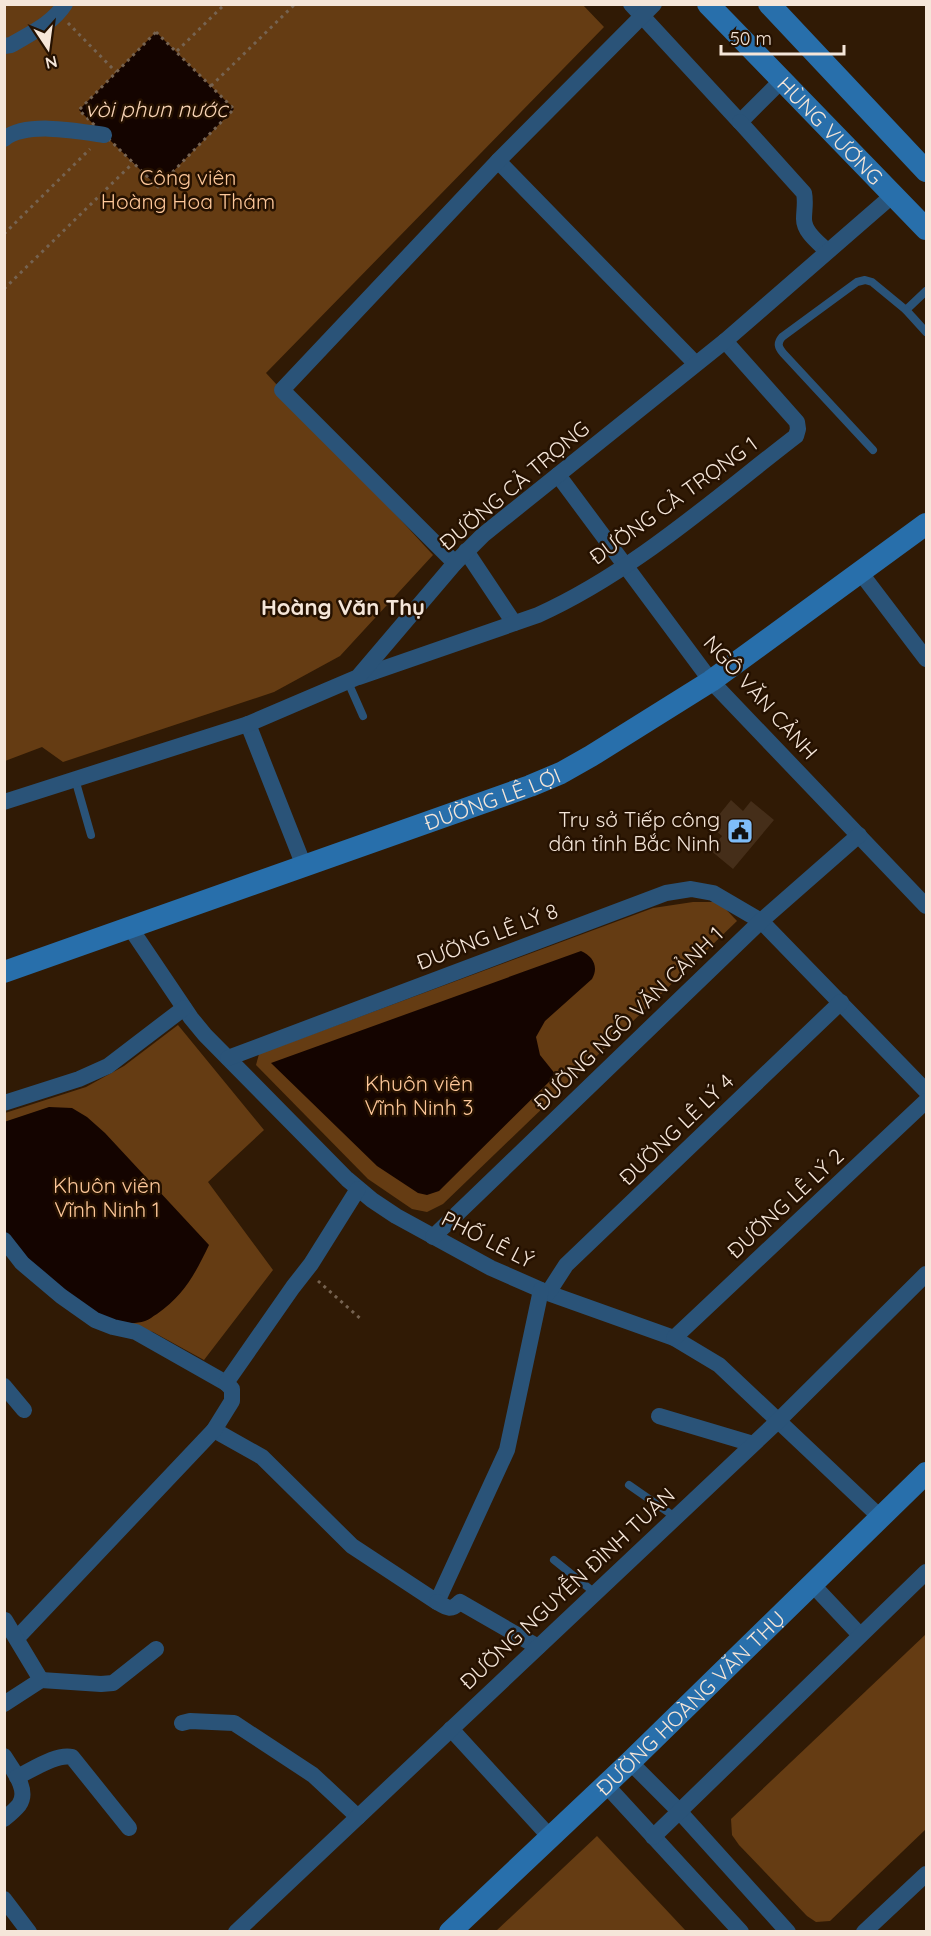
<svg xmlns="http://www.w3.org/2000/svg" width="931" height="1936" viewBox="0 0 931 1936" font-family="Quicksand,sans-serif">
  <rect width="100%" height="100%" fill="#301a05"/>
  <g fill="#653c13">
    <polygon points="582,4 604,27 266,373 433,555 340,656 274,692 63,762 42,747 5,761 4,5"/>
    <polygon points="693,902 719,902 737,921 443,1204 427,1212 412,1209 368,1179 256,1065 259,1054 653,908"/>
    <polygon points="178,1025 264,1130 208,1182 273,1270 204,1360 153,1332 109,1322 5,1236 5,1113 86,1087 124,1066"/>
    <polygon points="926,1634 926,1829 830,1921 816,1922 807,1916 739,1845 732,1835 731,1819"/>
    <polygon points="597,1836 686,1931 496,1931"/>
  </g>
  <g fill="#140400">
    <polygon points="156,32 234,109 158,187 79,110"/>
    <path d="M581,951C593,956 599,967 592,979L545,1021L536,1037L540,1055L556,1075L439,1191L427,1195L418,1193L377,1166L271,1063Z"/>
    <path d="M49,1107L72,1108L87,1117L105,1133L209,1245C195,1274 184,1295 157,1314C153,1316 149,1320 145,1321C97,1336 33,1265 5,1232L4,1122Z"/>
  </g>
  <polygon fill="#452e19" points="731,800 743,811 751,801 774,820 733,869 710,850 722,836 710,826"/>
  <g fill="none" stroke-linecap="round" stroke-linejoin="round">
    <g stroke="#766351" stroke-width="3" stroke-dasharray="3 4.5" stroke-linecap="butt">
      <polyline points="294,4 313,4"/>
      <polyline points="68,23 116,72"/>
      <polygon points="156,32 234,109 158,187 79,110"/>
      <polyline points="177,51 225,4"/>
      <polyline points="211,86 294,5"/>
      <polyline points="4,234 90,149"/>
      <polyline points="4,289 133,163"/>
      <polyline points="318,1281 362,1320"/>
    </g>
    <g stroke="#2a5378" stroke-width="8">
      <polyline points="906,310 926,291"/>
      <path d="M873,450L783,353C778,347 777,343 782,337L857,282L865,280L872,282L906,310L926,332"/>
      <polyline points="348,682 363,716"/>
      <polyline points="75,779 91,835"/>
      <polyline points="629,1485 675,1517"/>
      <polyline points="554,1560 595,1593"/>
    </g>
    <g stroke="#2a5378" stroke-width="16">
      <polyline points="631,4 740,122 782,80"/>
      <path d="M4,46L11,45C31,33 52,24 65,4"/>
      <path d="M740,122L804,193C806,202 804,210 804,219C804,232 818,242 827,251"/>
      <path d="M4,139C26,121 78,131 104,135"/>
      <polyline points="498,161 695,363"/>
      <polyline points="558,475 711,681 926,906"/>
      <polyline points="466,551 514,623"/>
      <polyline points="455,563 282,390 498,161 654,4"/>
      <polyline points="860,572 926,659"/>
      <path d="M359,677L538,615C633,572 714,499 796,436L798,429L797,422L725,341"/>
      <polyline points="248,724 304,866"/>
      <polyline points="4,802 248,724 358,677 455,563 483,535 725,341 893,195"/>
      <polyline points="131,929 191,1018 205,1035 347,1179 372,1200 396,1216 491,1268 548,1293 674,1338 719,1365 880,1517"/>
      <polyline points="228,1058 666,893 691,889 713,893 761,921 926,1091"/>
      <polyline points="4,1103 79,1079 108,1066 184,1008"/>
      <polyline points="433,1237 761,921 859,835"/>
      <polyline points="4,1240 22,1263 61,1296 95,1320 113,1327 136,1332 226,1383"/>
      <polyline points="548,1293 566,1265 841,1002"/>
      <polyline points="674,1338 926,1101"/>
      <polyline points="4,1386 24,1410"/>
      <polyline points="659,1416 753,1444"/>
      <polyline points="214,1430 262,1457 352,1546 437,1602 507,1450 541,1290"/>
      <polyline points="812,1584 860,1635"/>
      <path d="M437,1602C447,1608 451,1611 460,1602L538,1647"/>
      <polyline points="17,1638 214,1430 232,1401 232,1389 226,1383 293,1287 311,1264 358,1189"/>
      <polyline points="41,1680 101,1684 113,1683 156,1649"/>
      <polyline points="4,1704 41,1680 5,1620"/>
      <polyline points="182,1723 190,1721 234,1723 313,1775 358,1817"/>
      <polyline points="451,1729 550,1837"/>
      <path d="M4,1756C12,1769 30,1790 19,1805C15,1810 9,1815 4,1819"/>
      <polyline points="630,1762 679,1811 788,1932"/>
      <path d="M17,1777C32,1770 57,1753 72,1757L129,1828"/>
      <polyline points="606,1785 741,1932"/>
      <polyline points="653,1837 926,1572"/>
      <polyline points="4,1899 29,1932"/>
      <polyline points="236,1932 778,1421 926,1274"/>
      <polyline points="864,1932 926,1874"/>
    </g>
    <g stroke="#286fab" stroke-width="22">
      <path id="s1" d="M708,4L926,229"/>
      <polyline points="769,4 926,171"/>
      <path id="s2" d="M4,972L530,786L561,773L591,756L711,681L926,524"/>
      <path id="s3" d="M450,1932L630,1762L926,1473"/>
    </g>
  </g>
  <defs>
    <symbol id="civic-square" viewBox="-11 -11 22 22"><rect x="-9" y="-9" width="18" height="18" rx="4" fill="#7ebdf9" stroke="#251100"/><path d="M-.6-6.5H3V-4.5H.6V-3L4-1V1h2V6H-6V1h2V-1L-.6-3ZM-1.2 2.5V6h2.4V2.5Z" fill="#111"/></symbol>
  </defs>
  <g fill-rule="evenodd">
    <use href="#civic-square" x="725" y="816" width="30" height="30"/>
  </g>
  <g text-anchor="middle" dominant-baseline="central" stroke-width="5" stroke-linejoin="round" paint-order="stroke">
    <g font-size="21" fill="#f5e6d9" stroke="#251100">
      <text stroke="none"><textPath href="#s1" startOffset="176">HÙNG VƯƠNG</textPath></text>
      <text transform="translate(514 485) rotate(-40)">ĐƯỜNG CẢ TRỌNG</text>
      <text transform="translate(673 500) rotate(-36)">ĐƯỜNG CẢ TRỌNG 1</text>
      <text transform="translate(761 697) rotate(48)">NGÔ VĂN CẢNH</text>
      <text stroke="none"><textPath href="#s2" startOffset="518">ĐƯỜNG LÊ LỢI</textPath></text>
      <text transform="translate(487 936) rotate(-21)">ĐƯỜNG LÊ LÝ 8</text>
      <text transform="translate(628 1018) rotate(-44)">ĐƯỜNG NGÔ VĂN CẢNH 1</text>
      <text transform="translate(676 1129) rotate(-44)">ĐƯỜNG LÊ LÝ 4</text>
      <text transform="translate(785 1203) rotate(-43)">ĐƯỜNG LÊ LÝ 2</text>
      <text transform="translate(488 1239) rotate(27)">PHỐ LÊ LÝ</text>
      <text transform="translate(567 1588) rotate(-43)">ĐƯỜNG NGUYỄN ĐÌNH TUÂN</text>
      <text stroke="none"><textPath href="#s3" startOffset="332">ĐƯỜNG HOÀNG VĂN THỤ</textPath></text>
    </g>
    <g font-size="21" fill="#fec89a" stroke="#251100">
      <text x="188" y="177">Công viên<tspan x="188" dy="24">Hoàng Hoa Thám</tspan></text>
      <text x="419" y="1083">Khuôn viên<tspan x="419" dy="24">Vĩnh Ninh 3</tspan></text>
      <text x="107" y="1185">Khuôn viên<tspan x="107" dy="24">Vĩnh Ninh 1</tspan></text>
    </g>
    <g font-size="21" fill="#f5e6d9" stroke="#251100" text-anchor="end">
      <text x="720" y="819">Trụ sở Tiếp công<tspan x="720" dy="24">dân tỉnh Bắc Ninh</tspan></text>
    </g>
    <g font-size="22" font-style="italic" fill="#f7d3b5" stroke="#251100">
      <text x="156" y="109">vòi phun nước</text>
    </g>
    <g font-size="22" font-weight="bold" fill="#f5e6d9" stroke="#251100">
      <text x="343" y="607">Hoàng Văn Thụ</text>
    </g>
  </g>
  <rect width="931" height="1936" fill="none" stroke="#f5e6d9" stroke-width="12"/>
  <g transform="translate(48 48) rotate(167)" stroke="#251100" stroke-width="4.5" paint-order="stroke">
  <path d="M0-4.5L10 22L0 15L-10 22Z" fill="#f5e6d9"/>
  <text y="-9" font-size="16" font-weight="bold" text-anchor="middle" fill="#f5e6d9">N</text>
  </g>
  <path d="M721 45v9h123v-9" fill="none" stroke="#f5e6d9" stroke-width="3"/>
  <text x="730" y="45" font-size="18" fill="#f5e6d9" stroke="#251100" stroke-width="4.5" paint-order="stroke">50 m</text>
</svg>
